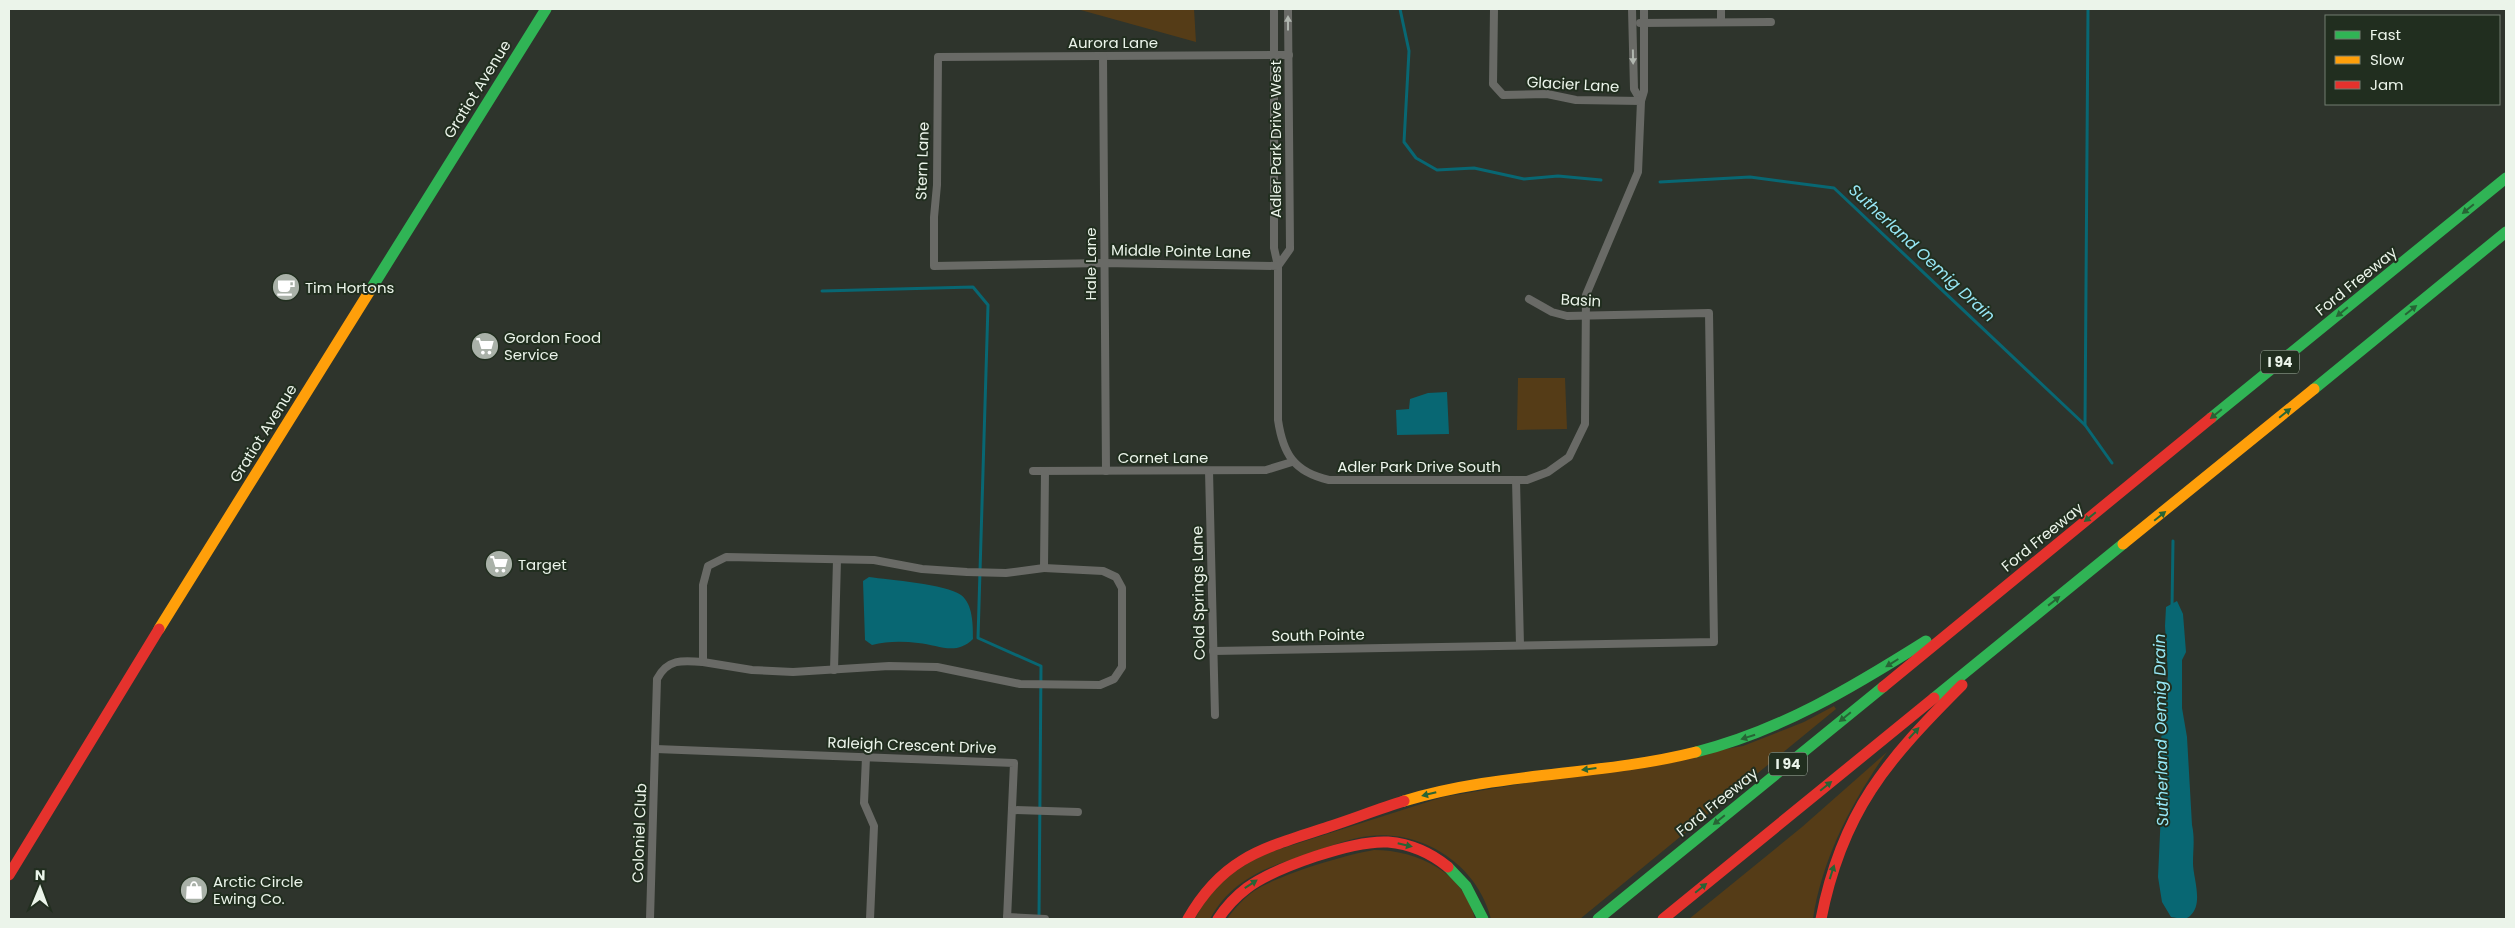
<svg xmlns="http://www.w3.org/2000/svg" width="2515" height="928" viewBox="0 0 2515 928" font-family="Poppins,sans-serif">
  <rect width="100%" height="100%" fill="#2e342c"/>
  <g fill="#553c17">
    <polygon points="1077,9 1194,9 1196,42"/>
    <polygon points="1518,378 1565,378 1567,429 1517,430"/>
    <path d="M1834,706L1836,709L1580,919H1491C1478,866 1424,830 1370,836C1349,838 1328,847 1308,854C1267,867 1232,879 1210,919H1195C1213,885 1234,869 1268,853L1443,797L1743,746L1804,722Z"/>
    <path d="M1887,752C1852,801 1822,859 1813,919H1689L1802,827Z"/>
    <path d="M1374,850C1418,850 1464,873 1475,919H1227C1234,909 1243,899 1254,891C1278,875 1344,855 1374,850Z"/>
  </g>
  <g fill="#086773">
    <polygon points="1447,392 1449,434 1397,435 1396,410 1409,409 1410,399 1428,393"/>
    <path d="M869,577C889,580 946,584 961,595C973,604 973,625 973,639C956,656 939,645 918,643C903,641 887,641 872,645L865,640L863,581Z"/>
    <path d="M2177,601L2183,614L2186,652L2182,660V708L2187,737L2192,825C2195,839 2193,849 2193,863C2193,878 2204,904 2190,916C2185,921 2178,918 2171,917L2162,902L2158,877L2161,812L2158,768L2168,675L2165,626L2166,607Z"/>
  </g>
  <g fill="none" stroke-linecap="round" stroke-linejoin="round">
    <g stroke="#086773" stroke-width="3">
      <polyline points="1400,9 1409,51 1404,142 1416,158 1437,170 1474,168 1524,179 1558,176 1601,180"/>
      <polyline points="1660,182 1750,177 1834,188 2085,425 2112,463"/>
      <polyline points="822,291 973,287 988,305 978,638 1041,666 1039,919"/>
      <polyline points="2085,425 2088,9"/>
      <polyline points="2172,607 2173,541"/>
    </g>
    <g stroke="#696a66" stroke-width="8">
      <polyline points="1274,9 1274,248 1278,266 1290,249 1288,9"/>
      <polyline points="1632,9 1634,89 1641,101 1644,91 1644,9"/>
      <polyline points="1721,9 1721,22"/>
      <polyline points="1640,23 1771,22"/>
      <path d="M1289,55L938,57L937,185L934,217V266L1103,263L1278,266V420C1283,454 1294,472 1329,480H1527L1548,472L1569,457L1585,424L1586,295L1638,172L1641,101L1576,100L1547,94L1503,95L1493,84L1494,9"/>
      <polyline points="1103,56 1106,471"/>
      <polyline points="1033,471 1266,470 1292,462"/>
      <polyline points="1209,471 1215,715"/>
      <polyline points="1516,480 1520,645"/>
      <polyline points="1213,651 1714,642 1709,313 1567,316 1552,312 1529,299"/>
      <polyline points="703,662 752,670 793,672 889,666 937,667 1020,684 1100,685 1114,679 1122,667 1122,588 1116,577 1103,571 1044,568"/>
      <polyline points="834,670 837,560"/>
      <polyline points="656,749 1014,763 1007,919"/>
      <polyline points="866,757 864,803 874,826 870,919"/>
      <polyline points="1012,810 1078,812"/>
      <polyline points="1007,917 1045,919"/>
      <path d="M650,919L657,679C667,659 682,660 703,662V585L708,566L726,557L874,560L922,569L967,572L1006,573L1044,568L1045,471"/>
    </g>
    <g stroke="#30b455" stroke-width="11">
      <polyline points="371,289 546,9"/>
      <polyline points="2314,389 2506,232"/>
      <polyline points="2211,418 2506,178"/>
      <polyline points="1934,698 2123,544"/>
      <path d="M1696,752C1780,731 1853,687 1926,641"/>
      <polyline points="1448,867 1466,886 1483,919"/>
      <polyline points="1598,919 1883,687"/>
    </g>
    <g stroke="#ff9f0a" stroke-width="11">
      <polyline points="2123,544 2314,389"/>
      <polyline points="159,629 371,289"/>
      <path d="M1404,801C1499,772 1600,776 1696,752"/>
    </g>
    <g stroke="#e5322d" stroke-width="11">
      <polyline points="1883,687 2211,418"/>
      <polyline points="9,875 159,629"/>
      <path d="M1188,919C1223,857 1264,848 1328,827C1353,819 1378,809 1404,801"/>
      <path d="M1218,919C1226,907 1235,897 1247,888C1276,867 1353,840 1388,842C1410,844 1431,853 1448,867"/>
      <polyline points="1663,919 1934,698"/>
      <path d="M1821,919C1842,811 1887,760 1962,685"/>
    </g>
  </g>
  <defs><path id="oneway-solid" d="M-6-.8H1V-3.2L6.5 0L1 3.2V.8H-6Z" transform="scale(1.25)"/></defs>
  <g fill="#b0b6af">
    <use href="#oneway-solid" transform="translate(1288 23) rotate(-90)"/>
    <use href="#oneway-solid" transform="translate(1633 57) rotate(89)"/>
  </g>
  <g fill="#276435">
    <use href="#oneway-solid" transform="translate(2468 209) rotate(141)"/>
    <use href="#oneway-solid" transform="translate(2411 310) rotate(-39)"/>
    <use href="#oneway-solid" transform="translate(2342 312) rotate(141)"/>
    <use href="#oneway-solid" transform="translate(2285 413) rotate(-39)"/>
    <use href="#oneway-solid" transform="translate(2216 414) rotate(141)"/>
    <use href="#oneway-solid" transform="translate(2160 516) rotate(-39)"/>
    <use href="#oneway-solid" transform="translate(2090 517) rotate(141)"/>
    <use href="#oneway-solid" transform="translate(2054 601) rotate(-38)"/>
    <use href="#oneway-solid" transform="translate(1892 663) rotate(148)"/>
    <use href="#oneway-solid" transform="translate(1845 717) rotate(141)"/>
    <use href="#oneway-solid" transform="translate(1914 733) rotate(-47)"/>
    <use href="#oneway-solid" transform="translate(1748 737) rotate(162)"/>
    <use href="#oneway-solid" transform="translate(1589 769) rotate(173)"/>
    <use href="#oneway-solid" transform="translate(1826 786) rotate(-39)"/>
    <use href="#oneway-solid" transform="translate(1429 794) rotate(166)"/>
    <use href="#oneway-solid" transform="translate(1719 820) rotate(141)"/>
    <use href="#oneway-solid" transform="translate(1405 845) rotate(13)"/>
    <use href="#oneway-solid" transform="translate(1832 872) rotate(-72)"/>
    <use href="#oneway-solid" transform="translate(1251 884) rotate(-33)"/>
    <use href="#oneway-solid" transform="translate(1701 888) rotate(-39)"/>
  </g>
  <defs>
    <symbol id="cafe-disc" viewBox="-11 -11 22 22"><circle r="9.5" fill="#a9b1a8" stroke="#212e1f"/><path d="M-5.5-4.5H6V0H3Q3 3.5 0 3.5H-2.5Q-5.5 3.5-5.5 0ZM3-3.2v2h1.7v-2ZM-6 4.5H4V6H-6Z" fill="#fff"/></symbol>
    <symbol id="supermarket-disc" viewBox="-11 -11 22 22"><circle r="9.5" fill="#a9b1a8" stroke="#212e1f"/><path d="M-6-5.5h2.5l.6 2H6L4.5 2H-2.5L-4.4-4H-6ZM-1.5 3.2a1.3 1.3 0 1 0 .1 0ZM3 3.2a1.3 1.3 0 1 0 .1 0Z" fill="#fff"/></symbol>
    <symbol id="shop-disc" viewBox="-11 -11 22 22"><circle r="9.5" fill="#a9b1a8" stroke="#212e1f"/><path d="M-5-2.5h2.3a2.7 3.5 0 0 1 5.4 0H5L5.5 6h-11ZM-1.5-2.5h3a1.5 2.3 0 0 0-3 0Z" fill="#fff"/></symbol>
  </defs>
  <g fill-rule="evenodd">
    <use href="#cafe-disc" x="270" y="271" width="32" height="32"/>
    <use href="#supermarket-disc" x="469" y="330" width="32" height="32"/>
    <use href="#supermarket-disc" x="483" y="548" width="32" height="32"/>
    <use href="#shop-disc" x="178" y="874" width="32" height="32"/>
  </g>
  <g text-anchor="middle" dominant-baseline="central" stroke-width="4" stroke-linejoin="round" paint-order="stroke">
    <g fill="#212e1f" stroke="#aeb9ad" stroke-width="1">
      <rect x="2261" y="350.5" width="38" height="23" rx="4"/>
      <rect x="1769" y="752.5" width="38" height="23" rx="4"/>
    </g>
    <g font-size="14" font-weight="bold" fill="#ebf4ea">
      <text x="2280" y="362">I 94</text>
      <text x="1788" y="764">I 94</text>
    </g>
    <g font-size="15" fill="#ebf4ea" stroke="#212e1f">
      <text x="1113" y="42">Aurora Lane</text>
      <text transform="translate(1573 84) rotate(3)">Glacier Lane</text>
      <text transform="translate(477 89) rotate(-58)">Gratiot Avenue</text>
      <text transform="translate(1275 139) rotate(-90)">Adler Park Drive West</text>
      <text transform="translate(922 161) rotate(-88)">Stern Lane</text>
      <text transform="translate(1181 251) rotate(1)">Middle Pointe Lane</text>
      <text transform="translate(1090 264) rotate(-90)">Hale Lane</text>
      <text transform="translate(2356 281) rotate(-39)">Ford Freeway</text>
      <text transform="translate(1581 300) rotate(3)">Basin</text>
      <text transform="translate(263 433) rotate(-58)">Gratiot Avenue</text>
      <text x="1163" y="457">Cornet Lane</text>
      <text x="1419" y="466">Adler Park Drive South</text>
      <text transform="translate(2042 537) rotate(-39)">Ford Freeway</text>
      <text transform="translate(1198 593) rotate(-91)">Cold Springs Lane</text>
      <text transform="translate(1318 635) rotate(-1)">South Pointe</text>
      <text transform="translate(912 745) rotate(2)">Raleigh Crescent Drive</text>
      <text transform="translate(1717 802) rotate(-39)">Ford Freeway</text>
      <text transform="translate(639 833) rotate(-88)">Coloniel Club</text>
    </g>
    <g font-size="15" fill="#ebf4ea" stroke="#212e1f" text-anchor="start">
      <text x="305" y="287">Tim Hortons</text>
      <text x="504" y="337">Gordon Food<tspan x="504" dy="17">Service</tspan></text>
      <text x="518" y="564">Target</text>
      <text x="213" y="881">Arctic Circle<tspan x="213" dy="17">Ewing Co.</tspan></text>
    </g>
    <g font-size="16" font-style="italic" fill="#97e7f6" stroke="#212e1f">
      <text transform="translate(1922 253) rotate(43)">Sutherland Oemig Drain</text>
      <text transform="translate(2161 730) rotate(-91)">Sutherland Oemig Drain</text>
    </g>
  </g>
  <rect width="2515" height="928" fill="none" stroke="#ebf4ea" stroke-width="20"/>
  <rect x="2325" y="15" width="175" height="90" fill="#212e1f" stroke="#727d70"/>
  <rect x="2335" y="31" width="25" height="8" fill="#30b455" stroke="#727d70"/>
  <text x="2370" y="40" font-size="15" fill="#ebf4ea">Fast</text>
  <rect x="2335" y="56" width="25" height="8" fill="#ff9f0a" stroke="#727d70"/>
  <text x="2370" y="65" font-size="15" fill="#ebf4ea">Slow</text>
  <rect x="2335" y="81" width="25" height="8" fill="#e5322d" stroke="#727d70"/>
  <text x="2370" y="90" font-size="15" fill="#ebf4ea">Jam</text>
  <g transform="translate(40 888) rotate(1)" stroke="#212e1f" stroke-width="4" paint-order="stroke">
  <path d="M0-4L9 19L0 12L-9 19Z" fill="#ebf4ea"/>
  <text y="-8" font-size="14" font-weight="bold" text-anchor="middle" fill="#ebf4ea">N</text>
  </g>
</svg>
